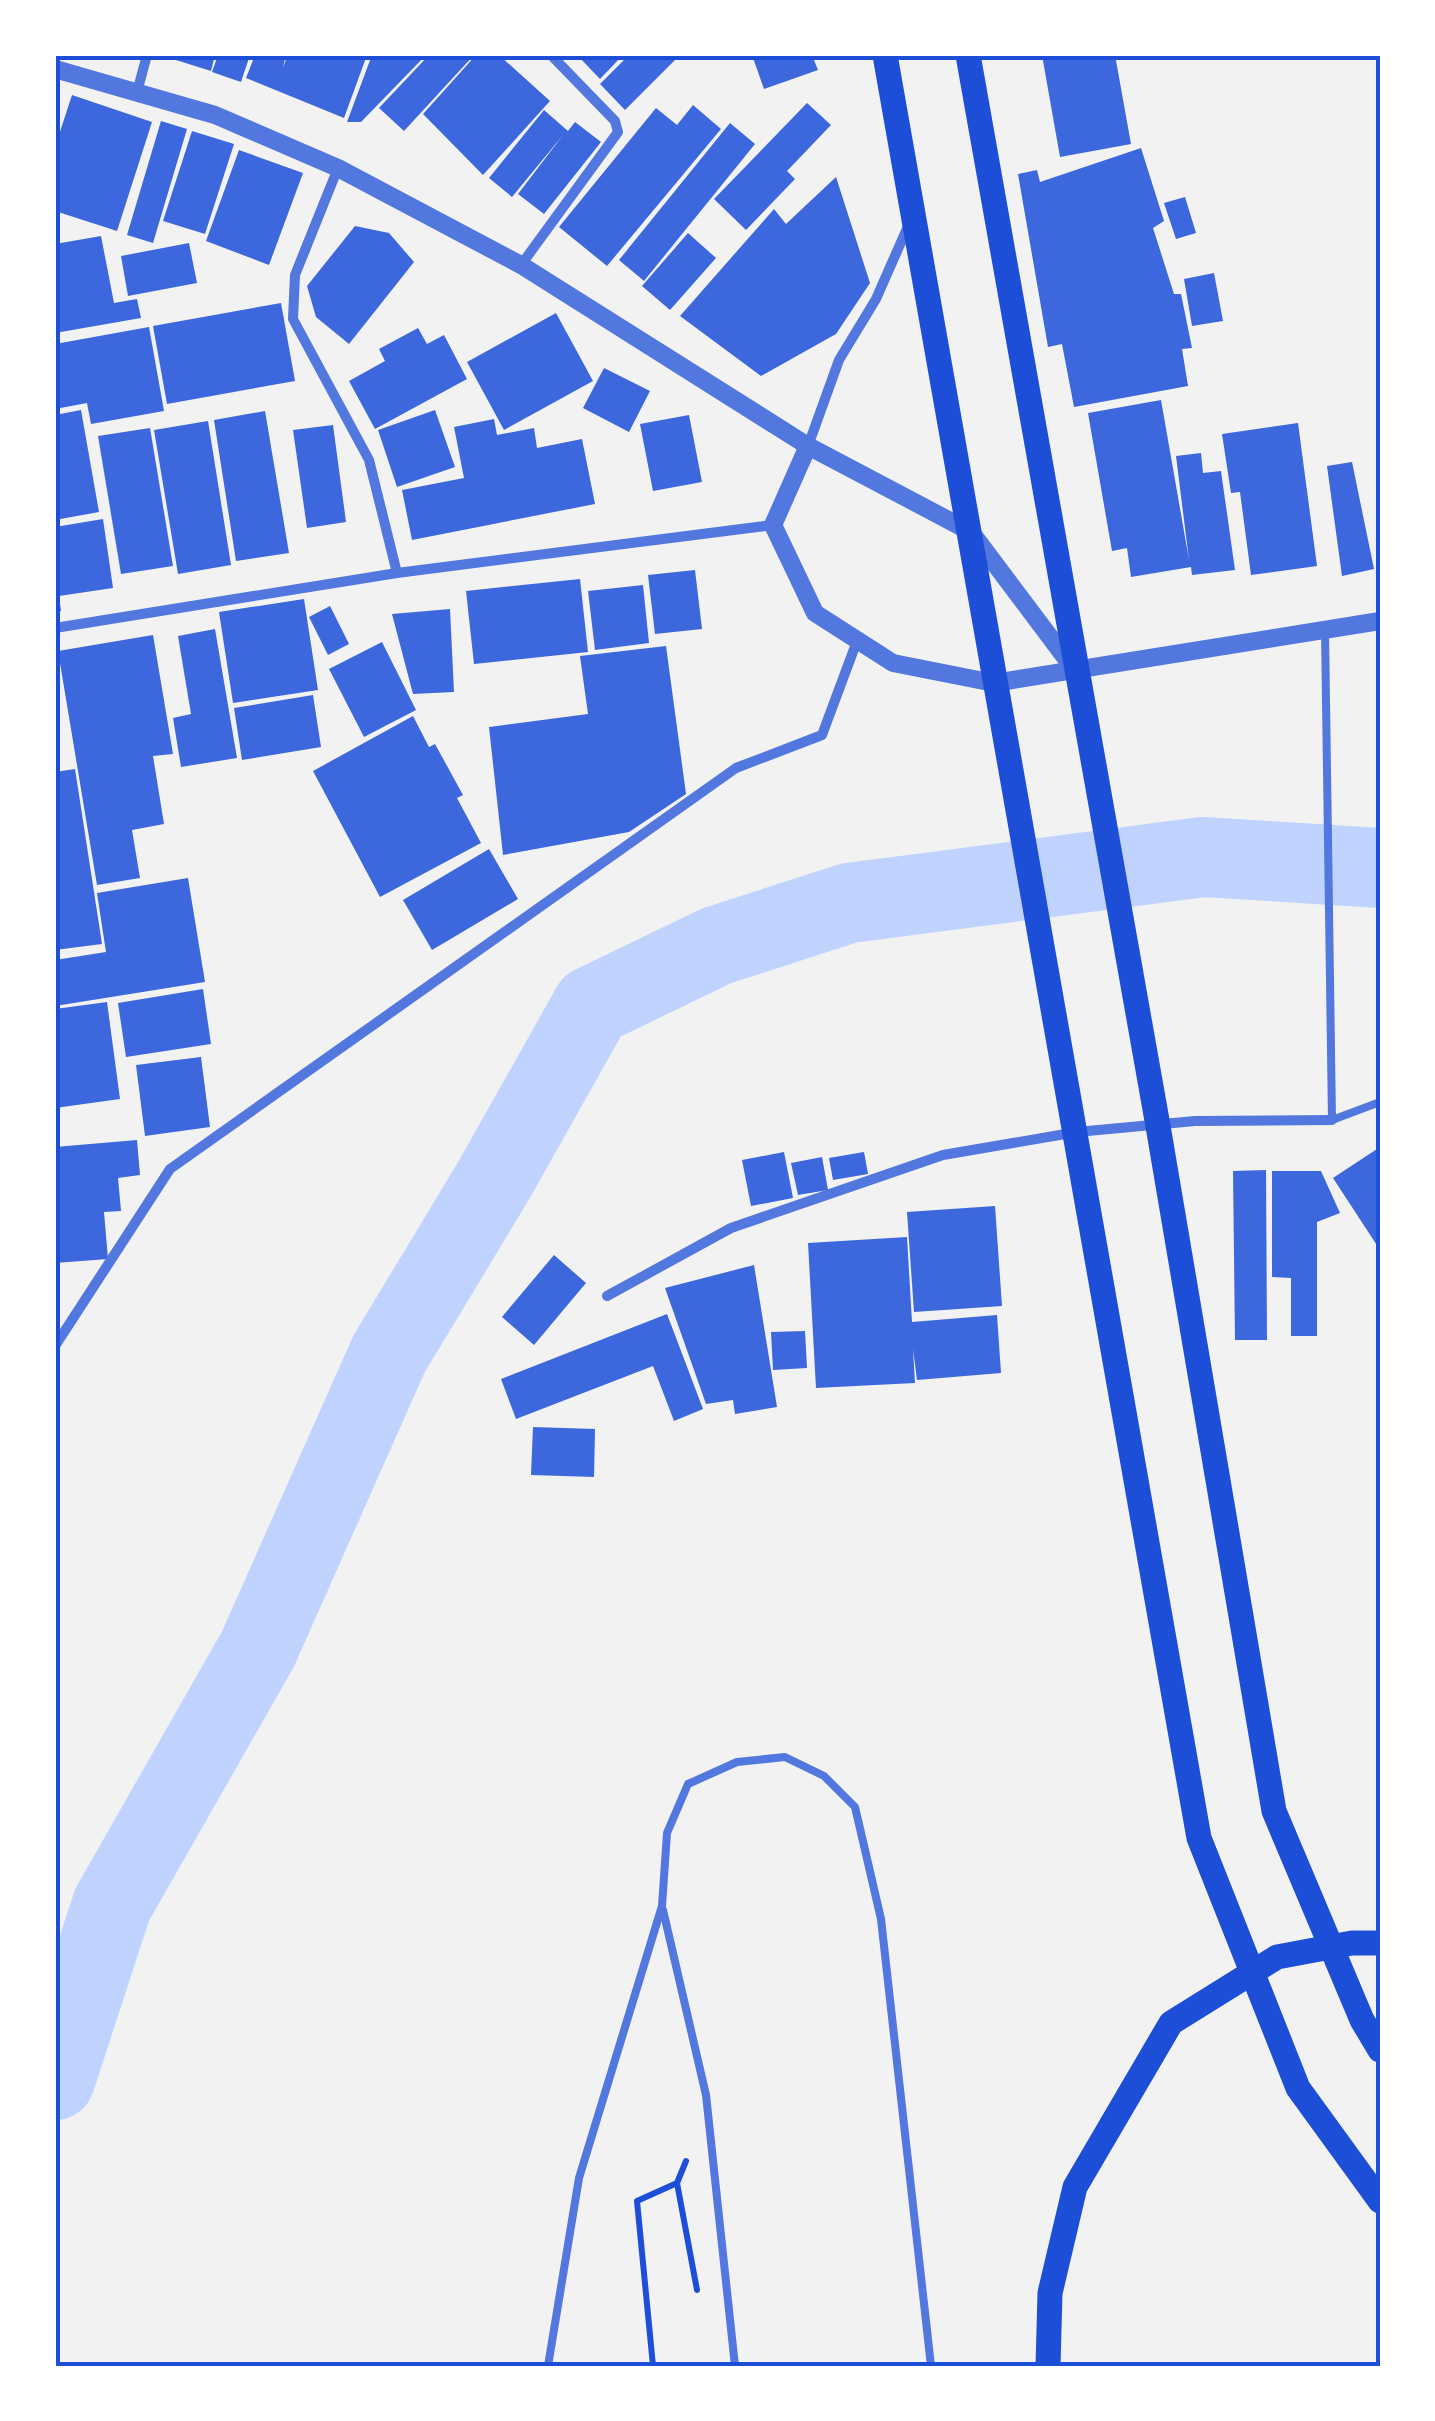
<svg xmlns="http://www.w3.org/2000/svg" width="1435" height="2421" viewBox="0 0 1435 2421" font-family="'Sofia Sans Condensed',sans-serif">
  <rect width="100%" height="100%" fill="#f2f2f2"/>
  <g fill="none" stroke-linecap="round" stroke-linejoin="round">
    <polyline stroke="#bfd3fe" stroke-width="80" points="55,2080 112,1905 258,1649 389,1354 494,1180 592,1006 716,946 849,903 1203,857 1380,868"/>
  </g>
  <g fill="#3d67dc">
    <polygon points="160,55 215,55 211,71"/>
    <polygon points="218,55 250,55 241,82 212,72"/>
    <polygon points="255,55 286,55 283,67 288,55 367,55 344,118 246,78"/>
    <polygon points="372,55 426,55 361,122 347,122"/>
    <polygon points="429,55 474,55 404,131 379,108"/>
    <polygon points="476,55 499,55 550,101 483,175 423,114"/>
    <polygon points="577,55 623,55 600,79"/>
    <polygon points="629,55 680,55 625,110 600,84"/>
    <polygon points="752,55 812,55 818,70 764,89"/>
    <polygon points="1042,55 1115,55 1131,144 1060,157"/>
    <polygon points="72,95 152,122 117,231 55,211 55,147"/>
    <polygon points="807,103 831,125 787,171 795,179 746,230 714,199"/>
    <polygon points="693,105 721,129 607,266 559,227 656,108 677,125"/>
    <polygon points="544,110 568,131 575,122 601,142 544,214 518,194 563,135 512,197 489,178"/>
    <polygon points="161,121 187,129 153,243 127,235"/>
    <polygon points="730,123 755,144 644,281 619,260"/>
    <polygon points="192,131 234,144 205,234 163,221"/>
    <polygon points="1141,148 1164,221 1153,228 1174,294 1181,294 1192,348 1182,349 1188,386 1074,407 1062,344 1048,347 1018,174 1037,170 1040,182"/>
    <polygon points="239,150 303,173 269,265 206,241"/>
    <polygon points="836,177 870,283 836,334 761,376 680,316 774,209 786,224"/>
    <polygon points="1185,197 1196,233 1176,239 1164,203"/>
    <polygon points="355,226 389,233 414,262 349,344 316,317 307,286"/>
    <polygon points="688,233 716,258 670,310 642,286"/>
    <polygon points="101,236 114,303 137,299 141,318 55,333 55,244"/>
    <polygon points="189,243 197,283 128,296 121,256"/>
    <polygon points="1214,273 1223,321 1192,326 1184,279"/>
    <polygon points="281,303 295,381 167,404 153,326"/>
    <polygon points="556,313 593,381 504,430 467,362"/>
    <polygon points="149,327 164,411 91,424 87,403 55,409 55,344"/>
    <polygon points="418,328 427,344 444,335 467,379 375,429 349,381 385,361 379,349"/>
    <polygon points="604,368 650,391 629,432 583,408"/>
    <polygon points="1161,400 1189,560 1176,456 1201,453 1203,473 1221,471 1235,570 1192,575 1191,567 1131,577 1127,548 1112,551 1088,413"/>
    <polygon points="81,410 99,512 55,520 55,415"/>
    <polygon points="435,410 455,467 397,487 378,430"/>
    <polygon points="265,411 289,553 236,561 214,420"/>
    <polygon points="689,415 702,482 653,491 640,424"/>
    <polygon points="494,419 497,435 534,428 537,448 582,439 595,504 412,540 402,490 464,478 454,427"/>
    <polygon points="208,421 231,565 178,574 154,430"/>
    <polygon points="1298,423 1317,566 1251,575 1240,492 1231,493 1222,434"/>
    <polygon points="333,425 346,522 307,528 293,430"/>
    <polygon points="150,428 173,566 121,574 98,436"/>
    <polygon points="1352,462 1374,569 1342,576 1327,466"/>
    <polygon points="103,519 113,588 59,596 61,611 55,612 55,527"/>
    <polygon points="695,570 702,629 655,634 648,575"/>
    <polygon points="580,579 588,652 474,664 466,591"/>
    <polygon points="643,585 649,643 595,650 588,591"/>
    <polygon points="304,599 318,690 233,703 219,612"/>
    <polygon points="330,606 349,644 328,655 309,617"/>
    <polygon points="450,609 454,692 413,694 392,614"/>
    <polygon points="215,629 237,758 181,767 173,718 191,714 178,636"/>
    <polygon points="153,635 173,754 153,756 164,824 132,830 140,878 97,885 58,651"/>
    <polygon points="382,642 416,710 364,737 329,669"/>
    <polygon points="666,646 686,794 629,832 503,855 489,727 588,714 580,656"/>
    <polygon points="313,695 321,747 242,760 234,708"/>
    <polygon points="413,716 429,747 435,744 463,795 457,798 481,843 380,897 313,771"/>
    <polygon points="75,769 102,944 55,950 55,772"/>
    <polygon points="489,849 518,899 432,950 403,900"/>
    <polygon points="188,878 205,982 55,1006 55,960 106,952 97,893"/>
    <polygon points="203,989 211,1044 126,1057 118,1003"/>
    <polygon points="107,1002 120,1099 55,1108 55,1009"/>
    <polygon points="201,1057 210,1127 145,1136 136,1065"/>
    <polygon points="137,1140 140,1175 118,1178 121,1211 104,1212 108,1259 55,1263 55,1147"/>
    <polygon points="1380,1147 1380,1250 1333,1178"/>
    <polygon points="784,1152 793,1198 751,1206 742,1160"/>
    <polygon points="864,1152 868,1174 833,1180 829,1158"/>
    <polygon points="822,1157 828,1190 798,1195 791,1163"/>
    <polygon points="1266,1170 1267,1340 1235,1340 1233,1171"/>
    <polygon points="1272,1171 1321,1171 1340,1213 1317,1222 1317,1336 1291,1336 1291,1278 1272,1277"/>
    <polygon points="995,1206 1002,1306 914,1312 907,1212"/>
    <polygon points="907,1237 912,1322 997,1315 1001,1373 917,1380 913,1349 915,1383 816,1388 808,1243"/>
    <polygon points="554,1255 586,1283 534,1345 502,1317"/>
    <polygon points="754,1265 777,1407 735,1414 733,1400 706,1404 665,1288"/>
    <polygon points="667,1314 703,1409 674,1421 653,1366 516,1419 501,1379"/>
    <polygon points="805,1331 807,1368 773,1370 771,1332"/>
    <polygon points="533,1427 595,1429 594,1477 531,1475"/>
  </g>
  <g fill="none" stroke-linecap="round" stroke-linejoin="round">
    <g stroke="#1d4ed8" stroke-width="6">
      <polyline points="686,2161 677,2183 697,2290"/>
      <polyline points="653,2366 637,2201 677,2183"/>
    </g>
    <g stroke="#5277de" stroke-width="8">
      <polyline points="1325,630 1332,1120 1380,1102"/>
      <polyline points="663,1910 706,2095 735,2366"/>
      <polyline points="548,2366 579,2178 662,1906 667,1833 688,1784 737,1762 785,1757 824,1776 855,1807 881,1919 931,2366"/>
    </g>
    <g stroke="#5277de" stroke-width="10">
      <polyline points="137,92 147,55"/>
      <polyline points="338,168 295,275 293,319 369,460 397,573"/>
      <polyline points="521,265 618,132 615,121 551,55"/>
      <polyline points="808,446 839,360 876,299 909,224"/>
      <polyline points="55,628 397,573 773,525"/>
      <polyline points="607,1296 731,1228 943,1155 1077,1132 1195,1121 1332,1120"/>
      <polyline points="55,1346 170,1169 736,768 822,735 857,641"/>
    </g>
    <g stroke="#5277de" stroke-width="18">
      <polyline points="55,69 215,115 338,168 521,265 808,446 971,532 1074,669"/>
      <polyline points="808,446 773,525 815,613 893,663 994,683 1380,621"/>
    </g>
    <g stroke="#1d4ed8" stroke-width="25">
      <polyline points="885,55 1199,1838 1298,2088 1380,2201"/>
      <polyline points="968,55 1158,1126 1274,1811 1362,2020 1380,2050"/>
      <polyline points="1048,2366 1050,2293 1075,2187 1171,2023 1277,1957 1352,1943 1380,1943"/>
    </g>
  </g>
  <rect width="1435" height="2421" fill="none" stroke="#ffffff" stroke-width="115"/>
  <rect x="58" y="58" width="1320" height="2306" fill="none" stroke="#1d4ed8" stroke-width="4"/>
</svg>
